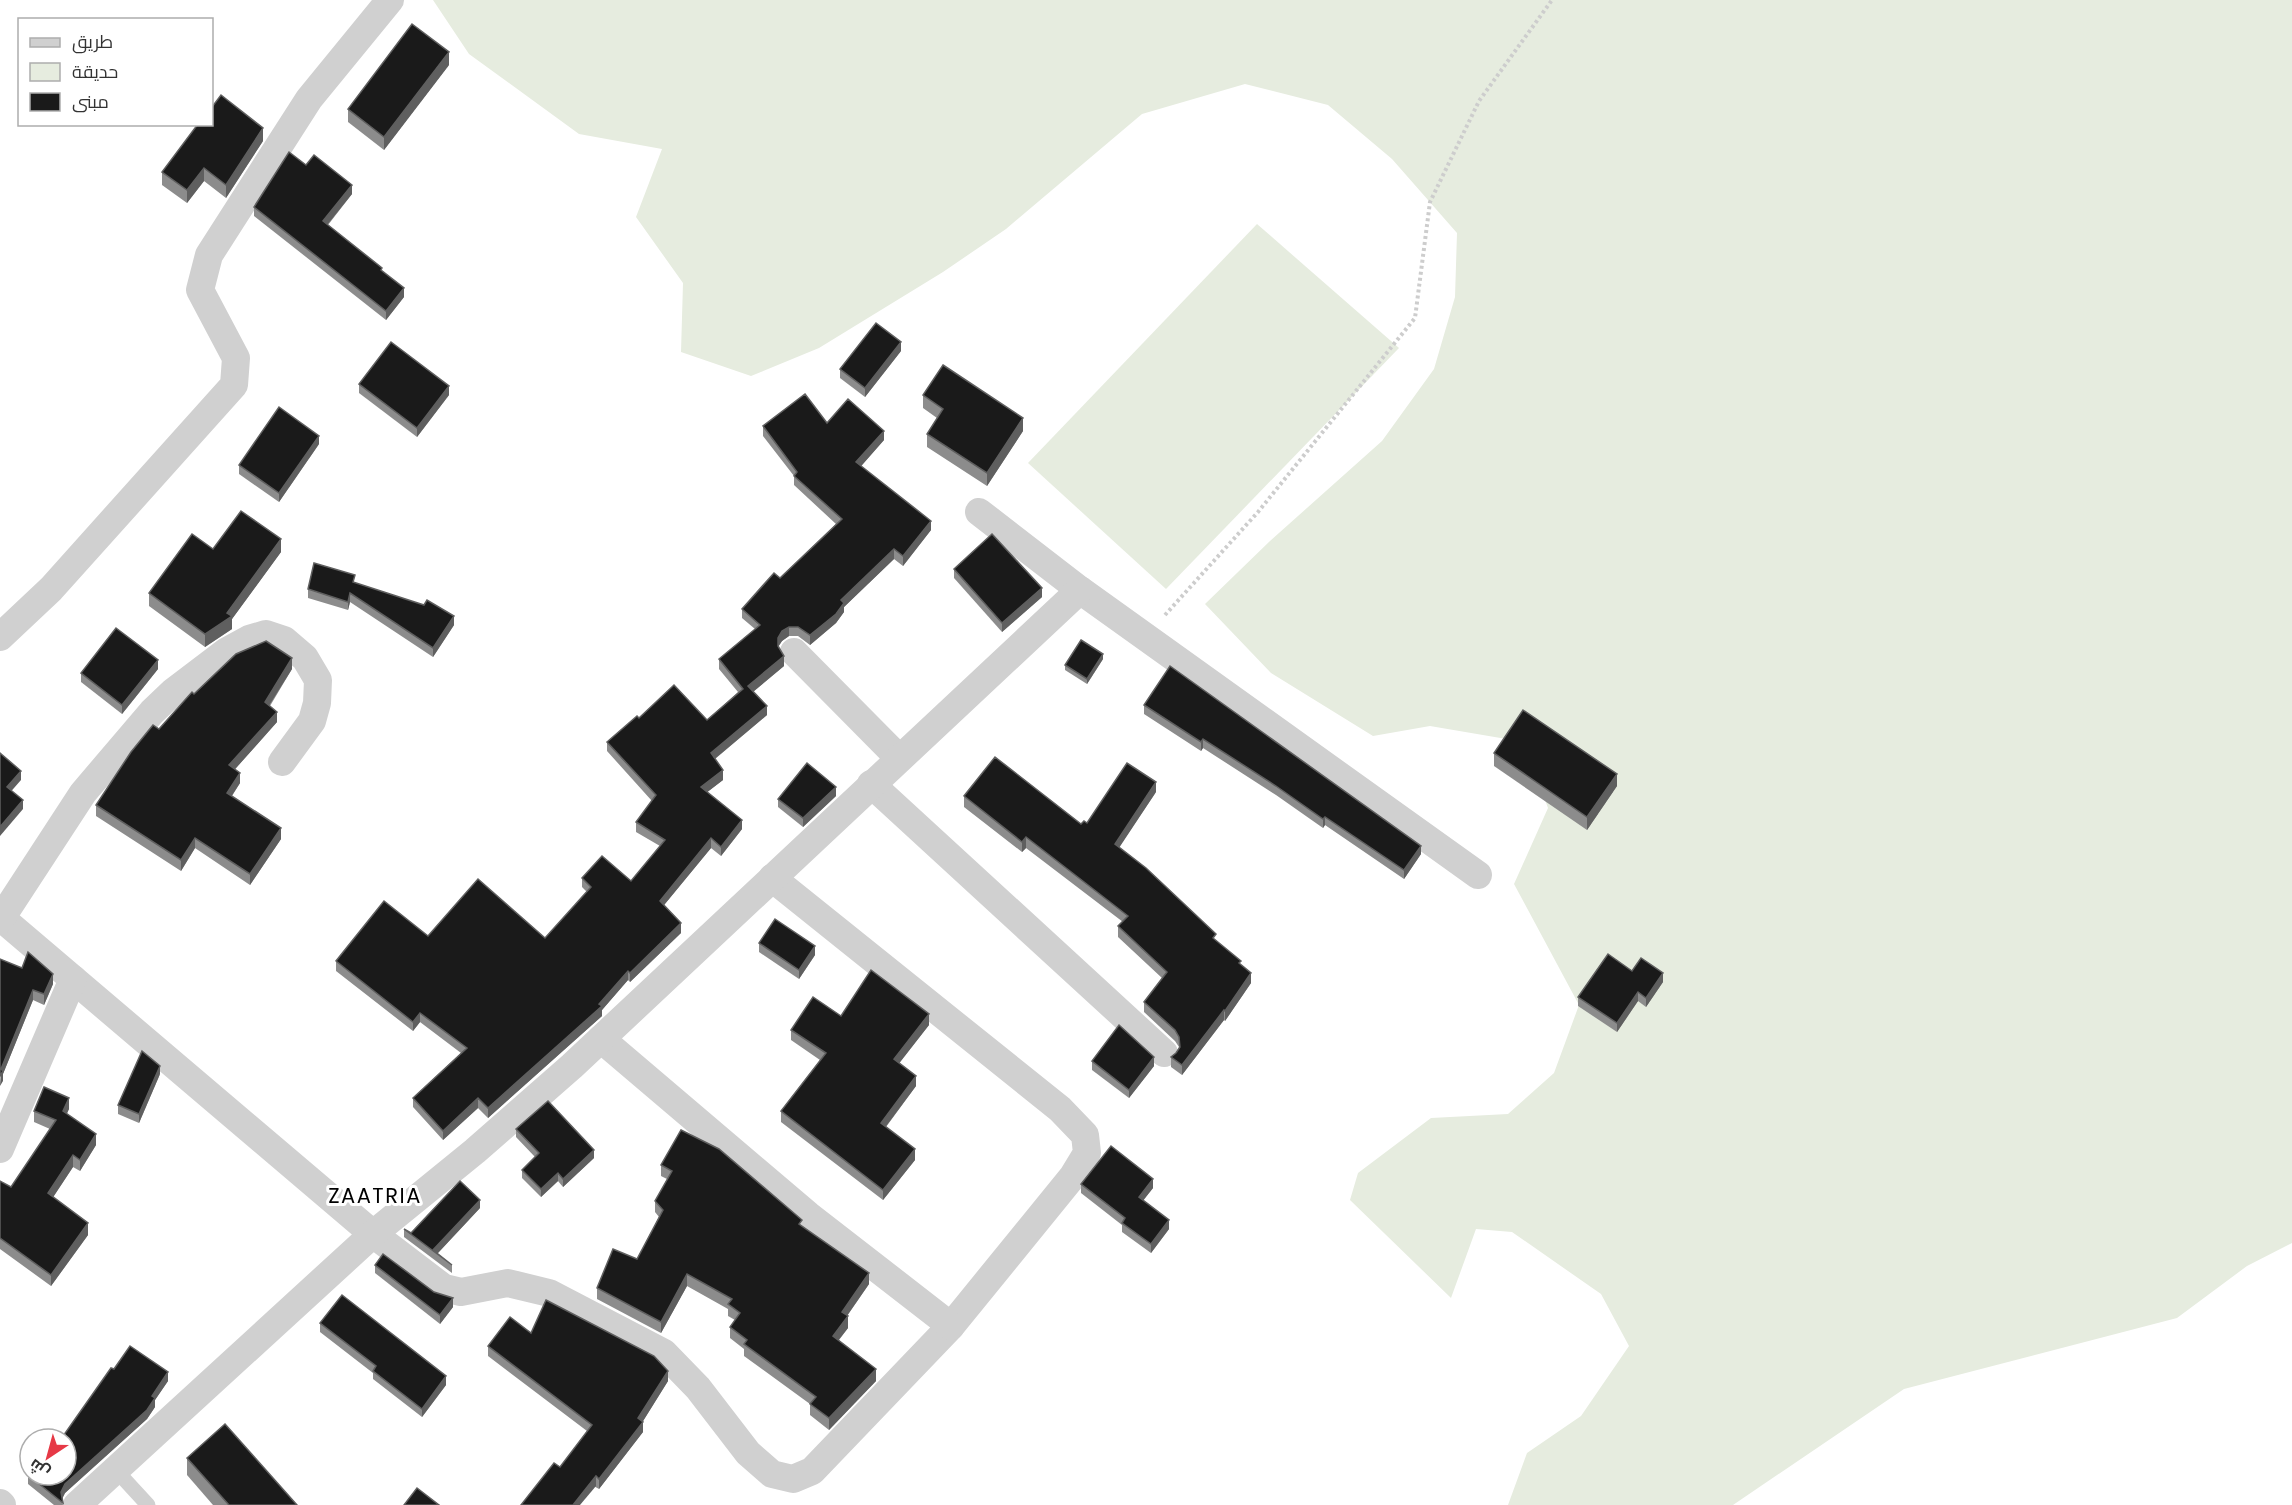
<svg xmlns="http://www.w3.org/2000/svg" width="2292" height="1505" viewBox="0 0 2292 1505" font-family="Poppins,Cairo,sans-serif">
  <rect width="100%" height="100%" fill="#fff"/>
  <g fill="#e6ecdf">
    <polygon points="433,0 2292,0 2292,1243 2247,1266 2177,1318 1904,1389 1733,1505 1508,1505 1527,1453 1581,1416 1629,1346 1601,1294 1512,1232 1476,1229 1451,1298 1350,1200 1358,1173 1431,1118 1508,1114 1554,1073 1579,1005 1514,884 1548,808 1524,742 1430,726 1373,736 1271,673 1205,604 1270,541 1382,441 1434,369 1455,297 1457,233 1392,159 1328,105 1245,84 1142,114 1006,229 943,272 819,348 751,376 681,352 683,283 636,217 662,149 579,134 469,54"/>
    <polygon points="1257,224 1399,348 1166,589 1028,463"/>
  </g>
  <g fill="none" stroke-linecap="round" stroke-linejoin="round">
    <polyline stroke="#cdcdcd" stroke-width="4" stroke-dasharray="3 3" stroke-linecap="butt" points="1165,615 1258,512 1415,318 1430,202 1479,101 1552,0"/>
    <polyline stroke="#d0d0d0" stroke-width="15" points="113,1467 148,1505"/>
    <g stroke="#d0d0d0" stroke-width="28">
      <polyline points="979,512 1080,590 1478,875"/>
      <polyline points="0,637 51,589 234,385 236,358 200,290 209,255 309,99 390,0"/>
      <polyline points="794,652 899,758"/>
      <polyline points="871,784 1164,1053"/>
      <polyline points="0,917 373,1234 444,1288 461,1292 508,1283 549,1293 664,1353 698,1388 748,1453 772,1474 793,1479 812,1471 951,1326 1073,1176 1087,1153 1085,1135 1060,1109 772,878"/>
      <polyline points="0,920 83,793 152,712 173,692 227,651 249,639 266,634 284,640 305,658 318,680 317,703 312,721 282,762"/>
      <polyline points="601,1039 808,1215 951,1326"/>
      <polyline points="0,1149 73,979"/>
      <polyline points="0,1503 2,1505"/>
      <polyline points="77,1505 373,1234 475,1151 572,1066 1080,590"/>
    </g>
  </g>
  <g fill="#8c8c8c">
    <polygon points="449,65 384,150 348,122 348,109"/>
    <polygon points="263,141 226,198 204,181 187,203 162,185 162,172"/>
    <polygon points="306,165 352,194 328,225 382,271 404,297 386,320 254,216 254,207"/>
    <polygon points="901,351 865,397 840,378 840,369"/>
    <polygon points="359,384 449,395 417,437 359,393"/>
    <polygon points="923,395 1023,431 987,486 927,447 927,434 937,418 923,408"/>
    <polygon points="827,423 884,440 861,466 931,530 903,566 894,559 844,607 844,612 836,623 810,645 798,636 789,636 782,641 778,647 784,666 753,692 767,715 715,759 723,780 707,792 742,829 721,856 711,848 664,905 681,933 630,982 628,980 602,1010 602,1016 488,1118 478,1108 443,1140 413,1107 413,1098 461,1053 420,1022 413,1031 336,971 336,961 428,936 545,938 587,892 582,887 582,878 631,881 660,846 636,832 636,822 652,801 607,751 607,742 639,718 707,720 738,692 719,669 719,659 755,629 742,618 742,609 780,578 836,524 794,485 794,476 763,436 763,426"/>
    <polygon points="319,444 279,502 239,474 239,465"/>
    <polygon points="213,549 281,552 232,619 232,629 205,647 149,606 149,593"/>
    <polygon points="954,569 1042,597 1002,632 954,578"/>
    <polygon points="355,583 454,625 433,657 350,602 348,610 308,598 308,589"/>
    <polygon points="1103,659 1087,684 1065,670 1065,665"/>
    <polygon points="158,669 122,714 81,682 81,673"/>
    <polygon points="292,669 270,706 277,722 235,769 240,783 232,796 281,839 250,885 195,848 181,871 96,816 96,805 159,729 194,694"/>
    <polygon points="1144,705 1421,854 1404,879 1325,825 1323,828 1276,795 1203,748 1201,751 1144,714"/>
    <polygon points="1494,753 1617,786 1587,830 1494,766"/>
    <polygon points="1156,792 1119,847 1241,965 1251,983 1225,1021 1224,1020 1182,1075 1171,1067 1171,1057 1176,1053 1179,1047 1175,1041 1144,1012 1144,1002 1162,978 1118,937 1118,926 1123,922 1026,848 1022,852 964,807 964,796 1081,824 1087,823"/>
    <polygon points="836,796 803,827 778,807 778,799"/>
    <polygon points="759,943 815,955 799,979 759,952"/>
    <polygon points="0,959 53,984 44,1005 33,1000 3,1074 3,1081"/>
    <polygon points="1632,971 1663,982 1646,1007 1638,1001 1617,1032 1578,1006 1578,997"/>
    <polygon points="841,1016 929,1025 899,1063 916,1086 886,1127 915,1160 883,1200 781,1122 781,1111 820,1060 791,1040 791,1030"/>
    <polygon points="1092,1061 1154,1066 1129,1098 1092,1070"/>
    <polygon points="160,1074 139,1123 118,1114 118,1105"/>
    <polygon points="69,1109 66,1114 96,1145 80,1171 73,1167 53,1197 88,1235 51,1286 0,1249 0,1181 11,1187 50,1129 34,1122 34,1111"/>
    <polygon points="516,1129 594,1158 563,1187 558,1181 541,1197 522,1178 522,1170 535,1157 516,1137"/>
    <polygon points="661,1165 802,1226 869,1284 847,1316 848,1328 839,1340 876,1381 829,1430 810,1415 810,1404 744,1356 744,1349 730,1338 730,1327 735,1320 728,1316 728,1309 687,1286 661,1333 597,1299 597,1288 637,1259 659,1217 655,1212 655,1201 667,1179 661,1176"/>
    <polygon points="1081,1184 1153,1188 1143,1200 1169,1229 1151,1253 1122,1232 1122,1225 1081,1193"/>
    <polygon points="480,1208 437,1254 452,1265 452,1273 404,1237 404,1229 411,1233"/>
    <polygon points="375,1265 434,1292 453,1307 440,1324 375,1273"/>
    <polygon points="320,1323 446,1385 422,1417 373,1379 373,1373 320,1332"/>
    <polygon points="531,1333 668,1381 643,1421 643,1432 599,1489 560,1467 587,1431 488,1356 488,1346"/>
    <polygon points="114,1369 168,1381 155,1400 155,1407 147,1419 65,1493 62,1499 63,1505 54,1505 28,1484 28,1475 66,1475"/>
    <polygon points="187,1458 297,1505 213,1505 187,1475"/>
  </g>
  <g fill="#5f5f5f">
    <polygon points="449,52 449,65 384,150 384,137"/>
    <polygon points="263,128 263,141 226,198 226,185"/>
    <polygon points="204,168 204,181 187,203 187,190"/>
    <polygon points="352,185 352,194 323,230 323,221"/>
    <polygon points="404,288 404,297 386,320 386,311"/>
    <polygon points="901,342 901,351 865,397 865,388"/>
    <polygon points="449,386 449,395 417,437 417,428"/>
    <polygon points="1023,418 1023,431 987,486 987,473"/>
    <polygon points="884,431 884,440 856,472 856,462"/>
    <polygon points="319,436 319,444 279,502 279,493"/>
    <polygon points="931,521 931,530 903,566 903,556"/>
    <polygon points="281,539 281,552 232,619 232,629 205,647 205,634 227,613"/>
    <polygon points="894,549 894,559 844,607 844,612 836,623 810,645 810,635 841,600"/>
    <polygon points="1042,588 1042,597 1002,632 1002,623"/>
    <polygon points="350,593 350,602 348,610 348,602"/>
    <polygon points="454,616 454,625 433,657 433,648"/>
    <polygon points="789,627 789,636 782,641 778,647 778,638 782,631"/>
    <polygon points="1103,654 1103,659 1087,684 1087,679"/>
    <polygon points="784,656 784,666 748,696 748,686"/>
    <polygon points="292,658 292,669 265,712 265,702"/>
    <polygon points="158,660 158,669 122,714 122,705"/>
    <polygon points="767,706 767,715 711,762 711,753"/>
    <polygon points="277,712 277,722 229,776 229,765"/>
    <polygon points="1203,739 1203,748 1201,751 1201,742"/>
    <polygon points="723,770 723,780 701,797 701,787"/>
    <polygon points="21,771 21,780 7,796 7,787"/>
    <polygon points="240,773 240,783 227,803 227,793"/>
    <polygon points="1617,774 1617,786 1587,830 1587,817"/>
    <polygon points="1156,782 1156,792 1115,854 1115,844"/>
    <polygon points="836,787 836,796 803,827 803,818"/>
    <polygon points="23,800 23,809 0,836 0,827"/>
    <polygon points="1325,817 1325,825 1323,828 1323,819"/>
    <polygon points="742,820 742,829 721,856 721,847"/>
    <polygon points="281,828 281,839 250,885 250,874"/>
    <polygon points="1026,837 1026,848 1022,852 1022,842"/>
    <polygon points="195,838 195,848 181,871 181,860"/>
    <polygon points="711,838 711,848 660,910 660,901"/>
    <polygon points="1421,846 1421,854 1404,879 1404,870"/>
    <polygon points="681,923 681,933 630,982 630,973"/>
    <polygon points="815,946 815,955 799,979 799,970"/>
    <polygon points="628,971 628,980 602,1010 602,1016 488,1118 488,1108 599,1004"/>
    <polygon points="1251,973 1251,983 1225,1021 1225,1011"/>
    <polygon points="1663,973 1663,982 1646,1007 1646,998"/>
    <polygon points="53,974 53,984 44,1005 44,994"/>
    <polygon points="33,990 33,1000 3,1074 3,1081 0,1086 1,1069"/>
    <polygon points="1638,992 1638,1001 1617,1032 1617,1023"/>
    <polygon points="1224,1010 1224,1020 1182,1075 1182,1065"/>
    <polygon points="420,1013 420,1022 413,1031 413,1022"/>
    <polygon points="929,1014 929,1025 894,1070 894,1059"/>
    <polygon points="1154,1057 1154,1066 1129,1098 1129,1090"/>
    <polygon points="160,1066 160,1074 139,1123 139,1114"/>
    <polygon points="916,1076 916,1086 881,1133 881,1123"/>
    <polygon points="69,1098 69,1109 63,1123 63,1111"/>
    <polygon points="478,1098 478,1108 443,1140 443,1131"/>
    <polygon points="96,1134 96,1145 80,1171 80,1160"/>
    <polygon points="915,1149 915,1160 883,1200 883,1190"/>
    <polygon points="594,1150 594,1158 563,1187 563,1179"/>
    <polygon points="73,1155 73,1167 48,1205 48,1193"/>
    <polygon points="558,1173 558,1181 541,1197 541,1189"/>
    <polygon points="1153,1179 1153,1188 1139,1206 1139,1197"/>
    <polygon points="480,1200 480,1208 437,1254 433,1250"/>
    <polygon points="1169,1220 1169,1229 1151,1253 1151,1244"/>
    <polygon points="88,1223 88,1235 51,1286 51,1275"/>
    <polygon points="869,1273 869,1284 842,1323 842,1312"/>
    <polygon points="687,1274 687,1286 661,1333 661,1322"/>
    <polygon points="453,1298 453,1307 440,1324 440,1315"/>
    <polygon points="848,1316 848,1328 833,1347 833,1336"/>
    <polygon points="876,1369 876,1381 829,1430 829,1418"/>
    <polygon points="668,1371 668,1381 640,1426 643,1422 643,1432 599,1489 599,1479"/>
    <polygon points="168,1372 168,1381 155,1400 155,1407 147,1419 65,1493 61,1501 61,1492 65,1484 152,1396"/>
    <polygon points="446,1376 446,1385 422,1417 422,1409"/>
    <polygon points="596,1476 596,1486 580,1505 573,1505"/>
  </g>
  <g fill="#1a1a1a" stroke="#5f5f5f" stroke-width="1.5">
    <polygon points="412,24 449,52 384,137 348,109"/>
    <polygon points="221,95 263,128 226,185 204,168 187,190 162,172 198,124 212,124 212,107"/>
    <polygon points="289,152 306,165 314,155 352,185 323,221 382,268 381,270 404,288 386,311 254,207"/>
    <polygon points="876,323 901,342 865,388 840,369"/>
    <polygon points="391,342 449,386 417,428 359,384"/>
    <polygon points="943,365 1023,418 987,473 927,434 943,409 923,395"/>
    <polygon points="805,394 827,423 848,399 884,431 856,462 931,521 903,556 894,549 841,600 844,603 836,614 810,635 798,627 789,627 782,631 778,638 778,646 784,656 748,686 767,706 711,753 723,770 701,787 742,820 721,847 711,838 660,901 681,923 630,973 628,971 599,1004 602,1006 488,1108 478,1098 443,1131 413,1098 467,1048 420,1013 413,1022 336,961 384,901 428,936 478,879 545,938 591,887 582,878 602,856 631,881 665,840 636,822 656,795 607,742 637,716 639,718 674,685 707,720 743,689 719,659 760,625 742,609 774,573 780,578 842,519 794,476 797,472 763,426"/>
    <polygon points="279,407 319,436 279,493 239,465"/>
    <polygon points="241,511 281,539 227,613 232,616 205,634 149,593 192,534 213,549"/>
    <polygon points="992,534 1042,588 1002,623 954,569"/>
    <polygon points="314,563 355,575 353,582 424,605 427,600 454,616 433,648 350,593 348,602 308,589"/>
    <polygon points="116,628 158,660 122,705 81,673"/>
    <polygon points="1081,640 1103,654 1087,679 1065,665"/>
    <polygon points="266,641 292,658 265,702 277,712 229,765 240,773 227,793 281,828 250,874 195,838 181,860 96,805 131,752 153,725 159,729 192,692 194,694 236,654"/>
    <polygon points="1170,666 1421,846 1404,870 1325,817 1323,819 1276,786 1203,739 1201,742 1144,705"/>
    <polygon points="1523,710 1617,774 1587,817 1494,753"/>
    <polygon points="0,753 21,771 7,787 23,800 0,827"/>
    <polygon points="995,757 1081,824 1084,821 1087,823 1127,763 1156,782 1115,844 1146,868 1216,934 1213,938 1241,961 1239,963 1251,973 1225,1011 1224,1010 1182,1065 1171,1057 1176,1053 1180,1047 1179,1037 1175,1030 1144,1002 1167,972 1118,926 1128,916 1026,837 1022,842 964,796"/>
    <polygon points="807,763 836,787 803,818 778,799"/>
    <polygon points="775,919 815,946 799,970 759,943"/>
    <polygon points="28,952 53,974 44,994 33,990 1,1069 3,1071 0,1076 0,959 22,968"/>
    <polygon points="1608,954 1632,971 1641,958 1663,973 1646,998 1638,992 1617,1023 1578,997"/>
    <polygon points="871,970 929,1014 894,1059 916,1076 881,1123 915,1149 883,1190 781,1111 826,1053 791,1030 813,997 841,1016"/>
    <polygon points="1119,1025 1154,1057 1129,1090 1092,1061"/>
    <polygon points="142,1051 160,1066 139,1114 118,1105"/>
    <polygon points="44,1087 69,1098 63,1111 96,1134 80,1160 73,1155 48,1193 88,1223 51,1275 0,1238 0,1181 11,1187 56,1120 34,1111"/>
    <polygon points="548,1101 594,1150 563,1179 558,1173 541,1189 522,1170 539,1153 516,1129"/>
    <polygon points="681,1130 719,1149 802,1220 799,1224 869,1273 842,1312 848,1316 833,1336 876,1369 829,1418 810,1404 816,1397 744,1344 747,1340 730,1327 740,1313 728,1304 732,1299 687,1274 661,1322 597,1288 613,1249 637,1259 663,1210 655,1201 672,1171 661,1165"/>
    <polygon points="1111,1146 1153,1179 1139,1197 1169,1220 1151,1244 1122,1223 1125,1218 1081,1184"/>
    <polygon points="460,1181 480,1200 433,1250 452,1265 404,1229 411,1233"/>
    <polygon points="383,1254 434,1292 453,1298 440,1315 375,1265"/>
    <polygon points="342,1295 446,1376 422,1409 373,1371 376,1366 320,1323"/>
    <polygon points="546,1300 654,1356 668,1371 638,1418 643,1422 599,1479 596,1476 573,1505 521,1505 554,1463 560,1467 592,1425 488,1346 510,1317 531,1333"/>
    <polygon points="130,1346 168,1372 152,1396 155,1398 147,1410 65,1484 61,1492 63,1503 28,1475 30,1473 30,1475 66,1475 66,1439 61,1439 111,1368 114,1369"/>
    <polygon points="225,1424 297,1505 229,1505 187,1458"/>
    <polygon points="417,1488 439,1505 404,1505"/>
  </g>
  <g text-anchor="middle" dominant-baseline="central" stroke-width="6" stroke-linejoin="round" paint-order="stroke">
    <g font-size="21" letter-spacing="1.5" fill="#000" stroke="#fff">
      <text x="375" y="1195">ZAATRIA</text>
    </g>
  </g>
  <rect x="18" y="18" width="195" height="108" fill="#ffffff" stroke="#adadad" stroke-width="1.5"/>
  <rect x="30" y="38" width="30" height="9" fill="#d0d0d0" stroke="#adadad" stroke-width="1.5"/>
  <text x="72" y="48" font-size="18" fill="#333333">طريق</text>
  <rect x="30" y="63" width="30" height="18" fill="#e6ecdf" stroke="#adadad" stroke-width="1.5"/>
  <text x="72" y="78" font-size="18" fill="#333333">حديقة</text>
  <rect x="30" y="93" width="30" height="18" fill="#1a1a1a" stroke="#adadad" stroke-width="1.5"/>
  <text x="72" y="108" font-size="18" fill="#333333">مبنى</text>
  <g transform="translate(48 1457) rotate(216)"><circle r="28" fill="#ffffff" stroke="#adadad" stroke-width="1.5"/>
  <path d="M0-4.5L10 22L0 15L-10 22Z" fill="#e63946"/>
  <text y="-9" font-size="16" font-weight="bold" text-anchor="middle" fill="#333333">ش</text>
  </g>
</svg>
